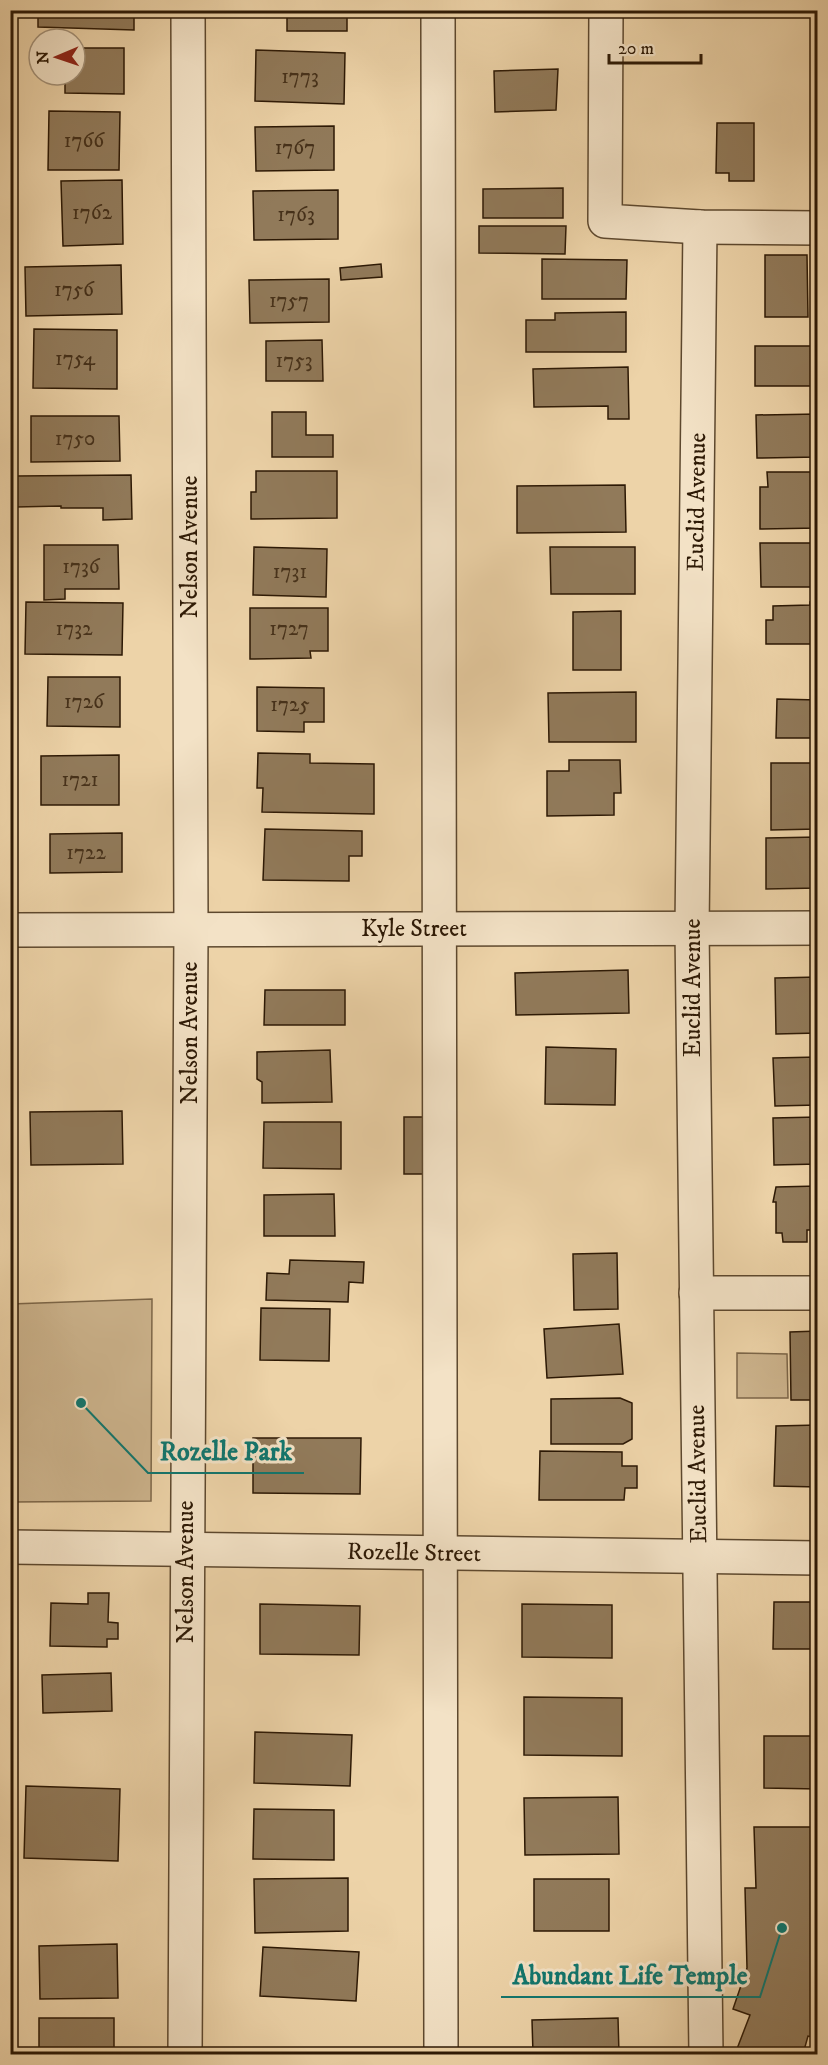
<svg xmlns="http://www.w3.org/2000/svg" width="828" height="2065" viewBox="0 0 828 2065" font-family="'IM FELL DW Pica',serif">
  <rect width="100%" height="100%" fill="#edd3a8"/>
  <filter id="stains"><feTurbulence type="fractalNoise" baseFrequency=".00333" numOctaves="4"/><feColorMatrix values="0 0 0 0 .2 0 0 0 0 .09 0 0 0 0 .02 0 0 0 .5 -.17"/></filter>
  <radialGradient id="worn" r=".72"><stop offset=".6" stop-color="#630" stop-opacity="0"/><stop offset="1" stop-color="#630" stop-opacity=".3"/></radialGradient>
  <g fill="#ccb38c" stroke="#7c6648" stroke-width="1.5">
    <polygon points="152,1299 151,1501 11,1502 11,1304"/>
    <polygon points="737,1353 787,1354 788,1398 737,1398"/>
  </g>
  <g fill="#917a5a" stroke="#2d1905" stroke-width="1.5">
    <polygon points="38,10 134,10 134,30 38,27"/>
    <rect x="287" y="10" width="60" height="21"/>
    <polygon points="75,48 124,48 124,94 65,93 65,75 75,75"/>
    <polygon points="256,50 345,53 344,104 255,101"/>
    <polygon points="558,69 556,110 495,112 494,71"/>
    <polygon points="49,111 120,112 119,170 48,170"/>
    <polygon points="717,123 754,123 754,181 729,181 729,173 716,173"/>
    <polygon points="334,126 334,170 256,171 255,127"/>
    <polygon points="122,180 123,244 63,246 61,181"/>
    <polygon points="563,188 563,218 483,218 483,189"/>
    <polygon points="338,190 338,239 254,240 253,191"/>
    <polygon points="479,226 566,226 565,254 479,253"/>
    <polygon points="765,255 807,255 808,317 765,317"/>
    <polygon points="542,259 627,260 626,299 542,299"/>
    <polygon points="381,264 382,277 341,280 340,268"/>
    <polygon points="121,265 122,314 26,316 25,267"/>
    <polygon points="329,279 329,322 250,323 249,280"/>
    <polygon points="626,312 626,352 526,352 526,320 555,320 555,313"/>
    <polygon points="34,329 117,330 117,389 33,388"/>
    <polygon points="322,340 323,381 266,381 266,341"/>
    <rect x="755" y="346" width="63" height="40"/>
    <polygon points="628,367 629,419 608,419 608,406 534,407 533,369"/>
    <polygon points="272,412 306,412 306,435 333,435 333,457 272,457"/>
    <polygon points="818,414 818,457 757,458 756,415"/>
    <polygon points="31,416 119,416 120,461 31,462"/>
    <polygon points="256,471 337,471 337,518 251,519 251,492 256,492"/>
    <polygon points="767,472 812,472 813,481 818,481 818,528 760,529 760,487 768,487"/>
    <polygon points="131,475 132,519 103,520 103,508 61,508 61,506 16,507 16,476"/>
    <polygon points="625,485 626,532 517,533 517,486"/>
    <polygon points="10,533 16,533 15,562 10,562"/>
    <polygon points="760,543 818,543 818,587 761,587"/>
    <polygon points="44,545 118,545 119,589 65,589 65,599 44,600"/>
    <polygon points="254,547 327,549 326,597 253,595"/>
    <polygon points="550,547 635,547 635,594 551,594"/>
    <polygon points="26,602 123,603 122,655 25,654"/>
    <polygon points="810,602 818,602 818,644 766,644 766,620 773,620 773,606 810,605"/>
    <polygon points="250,608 328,608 328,651 310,651 311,658 250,659"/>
    <polygon points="621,611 621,670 573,670 573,612"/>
    <polygon points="48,677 120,677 120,727 47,726"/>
    <polygon points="257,687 324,688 324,722 304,722 304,732 257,731"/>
    <polygon points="636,692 636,742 549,742 548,693"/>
    <polygon points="777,699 818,700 818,738 776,738"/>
    <polygon points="258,753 310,754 310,763 374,764 374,814 262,812 263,788 257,788"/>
    <polygon points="119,755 119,805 41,805 41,756"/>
    <polygon points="569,760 620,760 621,793 614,793 614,815 547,816 547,771 569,771"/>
    <polygon points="771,763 818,763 818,829 771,830"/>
    <polygon points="265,829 362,831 362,856 349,856 349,881 263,880"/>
    <polygon points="122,833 122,872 50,873 50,834"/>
    <polygon points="818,837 818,888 766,889 766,838"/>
    <polygon points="628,970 629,1013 516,1015 515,973"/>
    <polygon points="818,977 818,1033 776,1034 775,978"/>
    <polygon points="265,990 345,990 345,1025 264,1025"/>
    <polygon points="546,1047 616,1049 615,1105 545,1104"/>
    <polygon points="330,1050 332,1102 262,1103 262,1082 257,1079 257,1052"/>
    <polygon points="818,1057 818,1105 775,1106 773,1058"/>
    <polygon points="122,1111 123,1164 31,1165 30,1112"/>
    <rect x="404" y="1117" width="31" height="57"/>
    <polygon points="818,1117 818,1164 774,1165 773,1118"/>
    <polygon points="264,1122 341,1122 341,1169 263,1168"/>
    <polygon points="818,1186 818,1230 807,1230 807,1242 783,1242 782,1233 776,1233 776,1202 773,1202 776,1187"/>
    <polygon points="334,1194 335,1236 264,1236 264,1195"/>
    <polygon points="617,1253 618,1309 574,1310 573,1254"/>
    <polygon points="290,1260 364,1262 363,1283 349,1282 348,1302 266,1300 267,1273 289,1274"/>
    <polygon points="261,1308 330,1309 329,1361 260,1360"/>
    <polygon points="619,1324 623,1374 547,1378 544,1329"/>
    <polygon points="818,1331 818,1400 791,1400 790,1332"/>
    <polygon points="620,1398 632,1403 632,1439 623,1444 551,1444 551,1399"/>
    <polygon points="818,1425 818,1487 774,1486 776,1426"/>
    <polygon points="253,1438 361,1438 360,1494 253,1493"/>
    <polygon points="540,1451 622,1452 622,1466 637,1466 637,1488 625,1488 624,1500 539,1500"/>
    <polygon points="88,1593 109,1593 108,1622 118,1623 118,1639 107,1639 107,1647 50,1646 51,1603 88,1604"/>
    <polygon points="774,1602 818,1602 818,1649 773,1649"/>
    <polygon points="260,1604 360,1606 359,1655 260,1654"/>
    <polygon points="522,1604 612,1605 612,1658 522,1657"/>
    <polygon points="111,1673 112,1711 43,1713 42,1675"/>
    <polygon points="524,1697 622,1698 622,1756 524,1755"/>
    <polygon points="255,1732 352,1735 350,1786 254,1783"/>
    <polygon points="764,1736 818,1736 818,1789 764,1788"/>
    <polygon points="26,1786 120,1789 118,1861 24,1858"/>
    <polygon points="618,1797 619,1854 525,1855 524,1798"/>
    <polygon points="254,1809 334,1810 334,1860 253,1859"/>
    <polygon points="754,1827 818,1827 818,2038 808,2036 803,2054 735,2054 750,2015 733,2009 747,1968 745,1888 756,1888"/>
    <polygon points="348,1878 348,1931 255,1933 254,1879"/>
    <rect x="534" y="1879" width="75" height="52"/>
    <polygon points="117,1944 118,1998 40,1999 39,1946"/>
    <polygon points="263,1947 359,1952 356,2001 260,1996"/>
    <rect x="39" y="2018" width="75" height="36"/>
    <polygon points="618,2018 619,2054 533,2054 532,2020"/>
  </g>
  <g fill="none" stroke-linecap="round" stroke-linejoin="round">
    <defs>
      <g id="minor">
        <polyline points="438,10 441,2054"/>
        <polyline points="606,10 605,221 700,227 818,228"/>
        <polyline points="700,227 692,929 706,2054"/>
        <polyline points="10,930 818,928"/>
        <polyline points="696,1293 818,1293"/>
        <polyline points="10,1547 818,1558"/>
        <polyline points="185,2054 191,930 188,10"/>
      </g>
    </defs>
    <use href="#minor" stroke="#5d482e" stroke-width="36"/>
    <use href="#minor" stroke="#f3e2c6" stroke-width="33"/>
  </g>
  <g text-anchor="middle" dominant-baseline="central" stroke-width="6" stroke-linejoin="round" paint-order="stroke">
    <g font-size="21" fill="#46311a">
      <text x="300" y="77">1773</text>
      <text x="84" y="141">1766</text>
      <text x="295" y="148">1767</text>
      <text x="92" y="213">1762</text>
      <text x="296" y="215">1763</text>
      <text x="74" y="290">1756</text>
      <text x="289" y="301">1757</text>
      <text x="75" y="359">1754</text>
      <text x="294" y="361">1753</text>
      <text x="75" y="439">1750</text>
      <text x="81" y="567">1736</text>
      <text x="290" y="572">1731</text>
      <text x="74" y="629">1732</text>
      <text x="289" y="629">1727</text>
      <text x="84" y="702">1726</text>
      <text x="290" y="705">1725</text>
      <text x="80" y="780">1721</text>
      <text x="86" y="853">1722</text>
    </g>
    <g font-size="24" fill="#2d1905" stroke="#f3e2c6">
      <text transform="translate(697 502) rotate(-89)">Euclid Avenue</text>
      <text transform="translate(190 547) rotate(-90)">Nelson Avenue</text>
      <text x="414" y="929">Kyle Street</text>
      <text transform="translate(693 988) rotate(-90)">Euclid Avenue</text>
      <text transform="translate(190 1033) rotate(-90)">Nelson Avenue</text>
      <text transform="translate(698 1474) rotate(-91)">Euclid Avenue</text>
      <text transform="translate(414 1553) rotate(1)">Rozelle Street</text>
      <text transform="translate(186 1572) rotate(-90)">Nelson Avenue</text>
    </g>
  </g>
  <path fill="none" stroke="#0f766e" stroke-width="2" d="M81 1403L148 1473H304M782 1928L760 1997H501"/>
  <g fill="#0f766e" stroke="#f3e2c6" stroke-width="2">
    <circle cx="81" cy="1403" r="6"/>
    <circle cx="782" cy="1928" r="6"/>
  </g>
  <g font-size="26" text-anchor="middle" font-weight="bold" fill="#0f766e" stroke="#f3e2c6" stroke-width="6" stroke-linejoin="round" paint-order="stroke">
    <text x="226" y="1460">Rozelle Park</text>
    <text x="630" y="1984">Abundant Life Temple</text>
  </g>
  <rect width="828" height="2065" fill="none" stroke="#edd3a8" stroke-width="36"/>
  <rect x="12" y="12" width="804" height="2041" fill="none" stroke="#2d1905" stroke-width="3"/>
  <rect x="18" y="18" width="792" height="2029" fill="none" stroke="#2d1905" stroke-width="1.5"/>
  <g transform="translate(57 57) rotate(268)"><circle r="28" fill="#f3e2c6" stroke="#a49279" stroke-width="1.5"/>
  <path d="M0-4.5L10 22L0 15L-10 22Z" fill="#8f2418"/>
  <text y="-9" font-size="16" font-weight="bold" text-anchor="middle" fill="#2d1905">N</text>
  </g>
  <path d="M609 54v9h92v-9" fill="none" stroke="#2d1905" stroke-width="3"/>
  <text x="618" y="54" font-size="18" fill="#2d1905" stroke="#f3e2c6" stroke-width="4.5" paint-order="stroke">20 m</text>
  <rect width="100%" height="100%" filter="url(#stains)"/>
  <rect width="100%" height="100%" fill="url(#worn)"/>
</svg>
